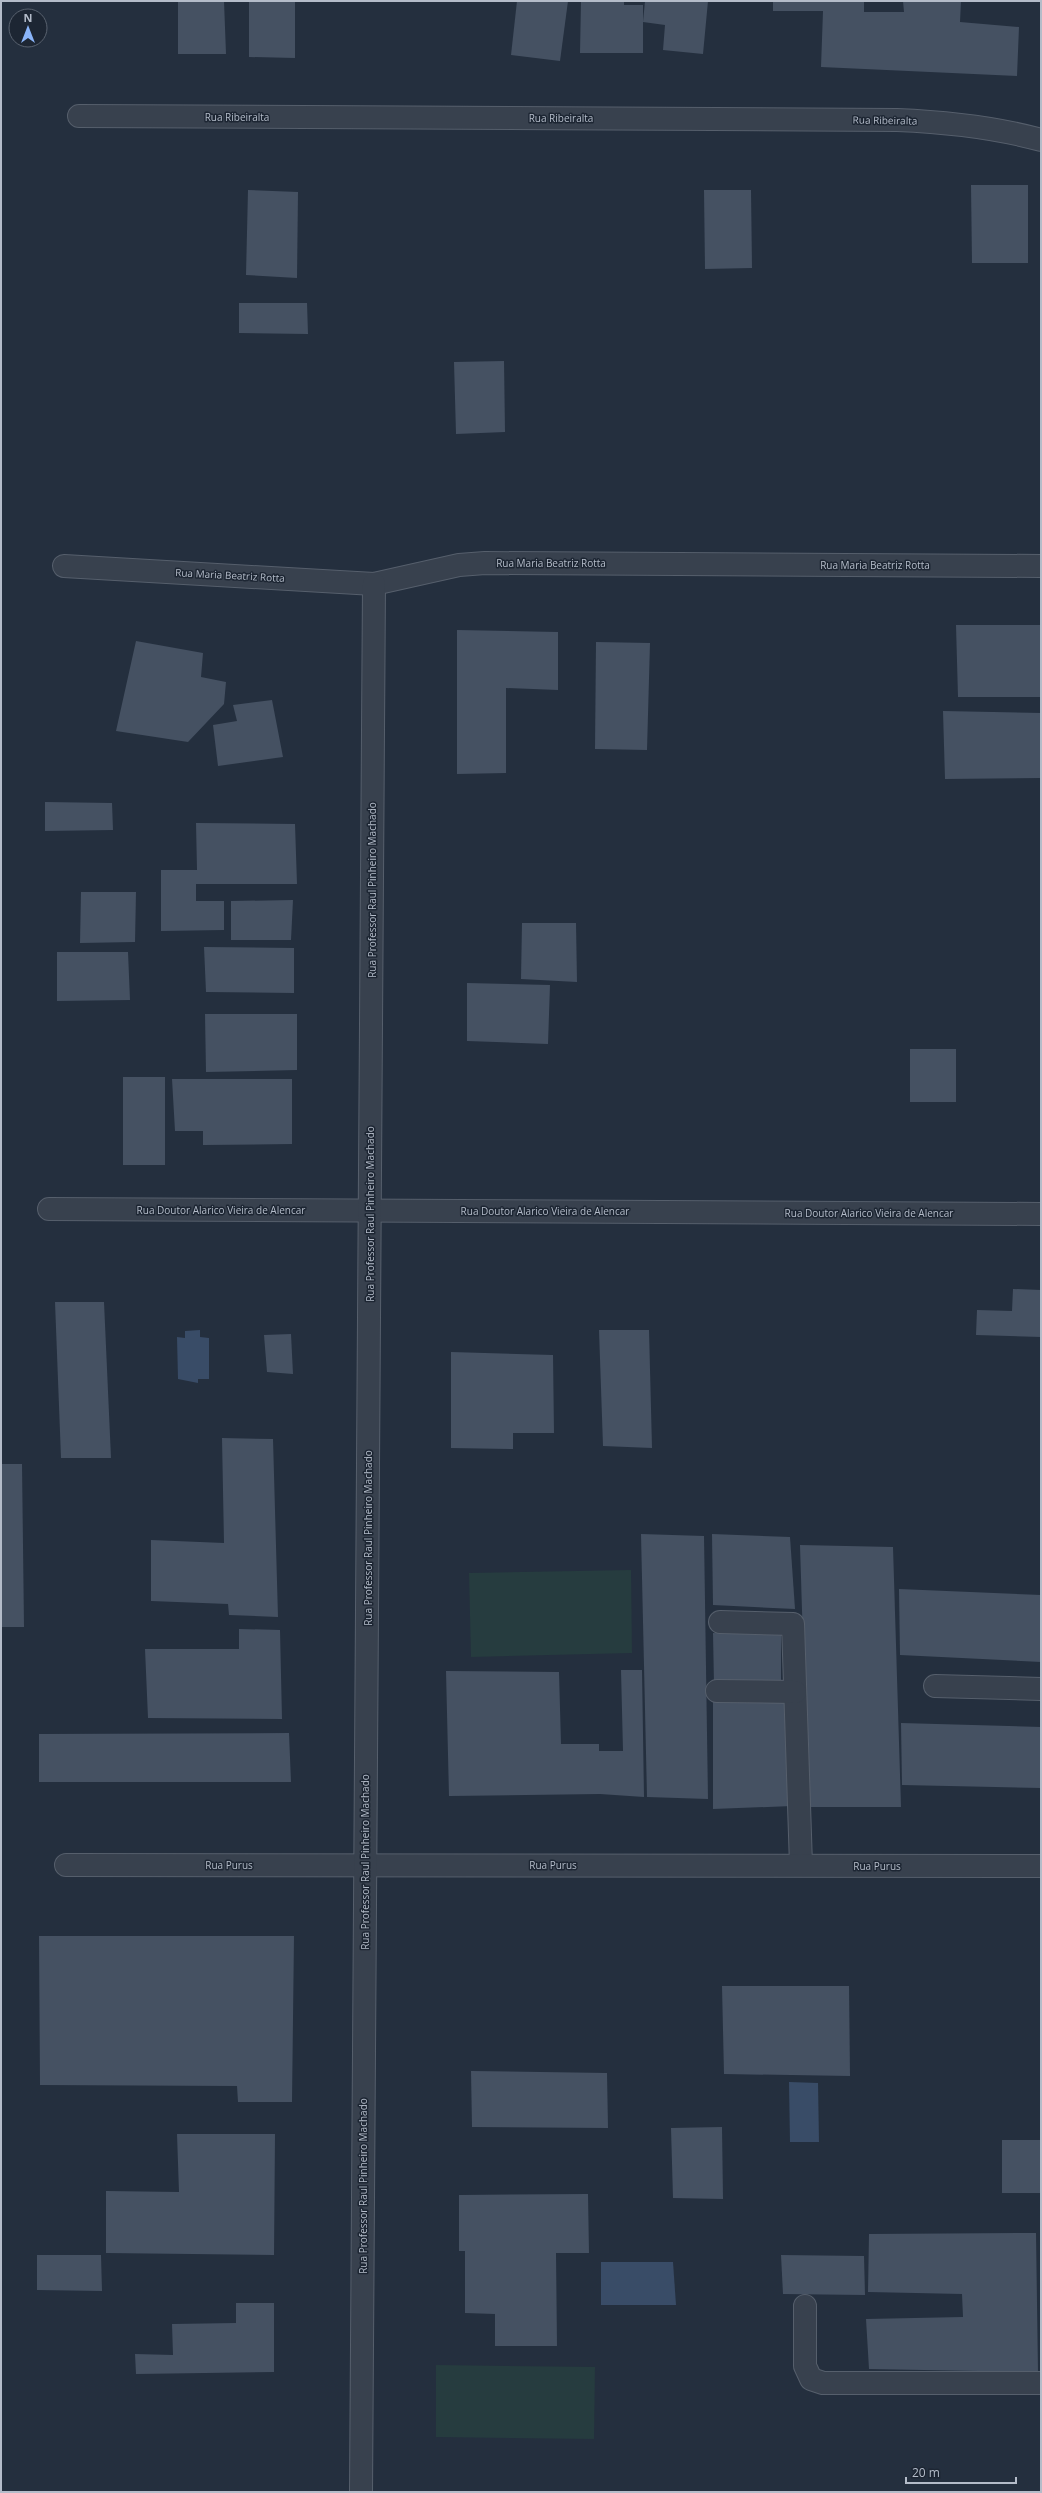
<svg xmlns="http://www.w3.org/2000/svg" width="1042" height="2493" viewBox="0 0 1042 2493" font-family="'Open Sans',sans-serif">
  <rect width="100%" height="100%" fill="#242f3e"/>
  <g fill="#263c3f">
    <polygon points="631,1570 632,1653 471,1657 469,1573"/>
    <polygon points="436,2365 595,2367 594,2439 436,2437"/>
  </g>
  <g fill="#394c67">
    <polygon points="200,1330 200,1337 209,1338 209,1379 198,1379 198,1383 178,1379 177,1337 185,1338 185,1331"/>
    <polygon points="789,2082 818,2083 819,2142 790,2142"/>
    <polygon points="601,2262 673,2262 676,2305 601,2305"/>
  </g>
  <g fill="#455162">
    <polygon points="178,1 224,1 226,54 178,54"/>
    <polygon points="249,1 295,1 295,58 249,57"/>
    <polygon points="517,1 568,1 560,61 511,55"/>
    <polygon points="581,1 624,1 624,5 643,5 643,53 580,53"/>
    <polygon points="645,1 708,1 703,54 663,50 665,25 643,22"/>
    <polygon points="773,1 864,1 864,12 904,12 903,1 961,1 960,22 1019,27 1017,76 821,67 823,11 773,11"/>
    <polygon points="971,185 1028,185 1028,263 972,263"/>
    <polygon points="248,190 298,192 297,278 246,275"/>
    <polygon points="704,190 751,190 752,268 705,269"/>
    <polygon points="239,303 307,303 308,334 239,333"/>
    <polygon points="504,361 505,432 456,434 454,362"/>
    <polygon points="956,625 1041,625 1041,697 958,697"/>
    <polygon points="457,630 558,632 558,690 506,688 506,773 457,774"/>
    <polygon points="136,641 203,653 201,677 226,682 224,704 188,742 116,731"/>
    <polygon points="596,642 650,643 647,750 595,749"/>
    <polygon points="272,700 283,757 218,766 213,725 237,721 233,705"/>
    <polygon points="943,711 1041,713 1041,778 945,779"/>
    <polygon points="45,802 112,803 113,830 45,831"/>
    <polygon points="196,823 295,824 297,884 196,884 196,901 224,901 224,930 161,931 161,870 197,870"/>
    <polygon points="81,892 136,892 135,942 80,943"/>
    <polygon points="293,900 291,940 231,940 231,901"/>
    <polygon points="522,923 576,923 577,982 521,979"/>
    <polygon points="204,947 294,948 294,993 206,992"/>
    <polygon points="57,952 128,952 130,1000 57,1001"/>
    <polygon points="467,983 550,985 548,1044 467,1041"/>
    <polygon points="205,1014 297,1014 297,1070 206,1072"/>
    <rect x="910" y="1049" width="46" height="53"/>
    <rect x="123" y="1077" width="42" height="88"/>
    <polygon points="172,1079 292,1079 292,1144 203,1145 203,1131 175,1131"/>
    <polygon points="1013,1289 1041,1290 1041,1337 976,1335 977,1310 1012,1311"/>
    <polygon points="55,1302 104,1302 111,1458 61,1458"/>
    <polygon points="599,1330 649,1330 652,1448 603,1446"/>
    <polygon points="291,1334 293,1374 267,1372 264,1335"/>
    <polygon points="451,1352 553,1355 554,1433 513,1433 513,1449 451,1448"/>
    <polygon points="222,1438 273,1439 278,1617 229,1615 228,1604 151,1601 151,1540 224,1543"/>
    <polygon points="1,1464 22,1464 24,1627 1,1627"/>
    <polygon points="641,1534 704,1536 708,1799 647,1797"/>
    <polygon points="712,1534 790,1537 795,1609 713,1605"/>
    <polygon points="800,1545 893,1547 901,1807 808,1807"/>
    <polygon points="899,1589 1041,1595 1041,1662 900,1655"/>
    <polygon points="239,1629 280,1630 282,1719 148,1718 145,1649 239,1649"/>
    <polygon points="713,1633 781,1635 781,1684 714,1685"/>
    <polygon points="621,1670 642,1670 644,1797 600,1794 449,1796 446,1671 559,1672 561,1744 599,1744 599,1751 623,1751"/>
    <polygon points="713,1699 788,1700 792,1806 713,1809"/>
    <polygon points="901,1723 1041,1727 1041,1788 902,1785"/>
    <polygon points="289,1733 291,1782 39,1782 39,1734"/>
    <polygon points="39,1936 294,1936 292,2102 238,2102 237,2086 40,2085"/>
    <polygon points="722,1986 849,1986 850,2076 724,2074"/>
    <polygon points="471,2071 607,2073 608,2128 472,2127"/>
    <polygon points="722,2127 723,2199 673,2198 671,2128"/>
    <polygon points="177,2134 275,2134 274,2255 106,2253 106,2191 179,2192"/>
    <rect x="1002" y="2140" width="39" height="53"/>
    <polygon points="588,2194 589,2253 556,2253 557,2346 495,2346 495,2314 465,2313 465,2251 459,2251 459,2195"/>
    <polygon points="1036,2233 1038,2372 869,2369 866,2319 963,2317 962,2294 868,2292 869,2234"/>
    <polygon points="37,2255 101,2255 102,2291 37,2290"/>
    <polygon points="781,2255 864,2256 865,2295 783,2294"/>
    <polygon points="236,2303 274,2303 274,2372 136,2374 135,2354 173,2355 172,2324 236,2323"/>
  </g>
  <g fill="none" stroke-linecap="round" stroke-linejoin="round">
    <defs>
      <g id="minor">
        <path d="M79,116L897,120C946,122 994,127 1041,140"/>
        <polyline points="64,566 374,584 459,565 485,563 1041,566"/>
        <polyline points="49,1209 1041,1214"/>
        <polyline points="720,1622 793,1624 801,1865"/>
        <polyline points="935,1686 1041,1689"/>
        <polyline points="717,1691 795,1692"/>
        <polyline points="66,1865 1041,1866"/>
        <polyline points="805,2306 805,2366 811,2379 823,2383 1041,2383"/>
        <polyline points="361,2492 374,584"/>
      </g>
    </defs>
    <use href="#minor" stroke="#565f6c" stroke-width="24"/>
    <use href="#minor" stroke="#38414e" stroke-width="22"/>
  </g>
  <g text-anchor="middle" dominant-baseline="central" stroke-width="3" stroke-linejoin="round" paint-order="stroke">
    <g font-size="10" fill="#b4bcc9" stroke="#1d2633">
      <text x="237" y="117">Rua Ribeiralta</text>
      <text x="561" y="118">Rua Ribeiralta</text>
      <text transform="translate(885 120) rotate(1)">Rua Ribeiralta</text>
      <text x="551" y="563">Rua Maria Beatriz Rotta</text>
      <text x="875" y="565">Rua Maria Beatriz Rotta</text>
      <text transform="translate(230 575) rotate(3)">Rua Maria Beatriz Rotta</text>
      <text transform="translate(372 890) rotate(-90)">Rua Professor Raul Pinheiro Machado</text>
      <text x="221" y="1210">Rua Doutor Alarico Vieira de Alencar</text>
      <text x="545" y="1211">Rua Doutor Alarico Vieira de Alencar</text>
      <text x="869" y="1213">Rua Doutor Alarico Vieira de Alencar</text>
      <text transform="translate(370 1214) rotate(-90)">Rua Professor Raul Pinheiro Machado</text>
      <text transform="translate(368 1538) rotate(-90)">Rua Professor Raul Pinheiro Machado</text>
      <text transform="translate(365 1862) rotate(-90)">Rua Professor Raul Pinheiro Machado</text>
      <text x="229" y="1865">Rua Purus</text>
      <text x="553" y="1865">Rua Purus</text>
      <text x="877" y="1866">Rua Purus</text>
      <text transform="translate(363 2186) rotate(-90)">Rua Professor Raul Pinheiro Machado</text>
    </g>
  </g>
  <rect width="1042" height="2493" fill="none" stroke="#b4bcc9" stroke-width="4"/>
  <g transform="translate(28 28)"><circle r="19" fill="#1d2633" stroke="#59626f"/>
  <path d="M0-3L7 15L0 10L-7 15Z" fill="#8ab4f8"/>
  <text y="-6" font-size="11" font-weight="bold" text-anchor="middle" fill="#b4bcc9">N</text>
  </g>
  <path d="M906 2477v6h110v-6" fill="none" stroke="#b4bcc9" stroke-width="2"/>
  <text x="912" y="2477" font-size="12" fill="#b4bcc9" stroke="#1d2633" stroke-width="3" paint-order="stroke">20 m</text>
</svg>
